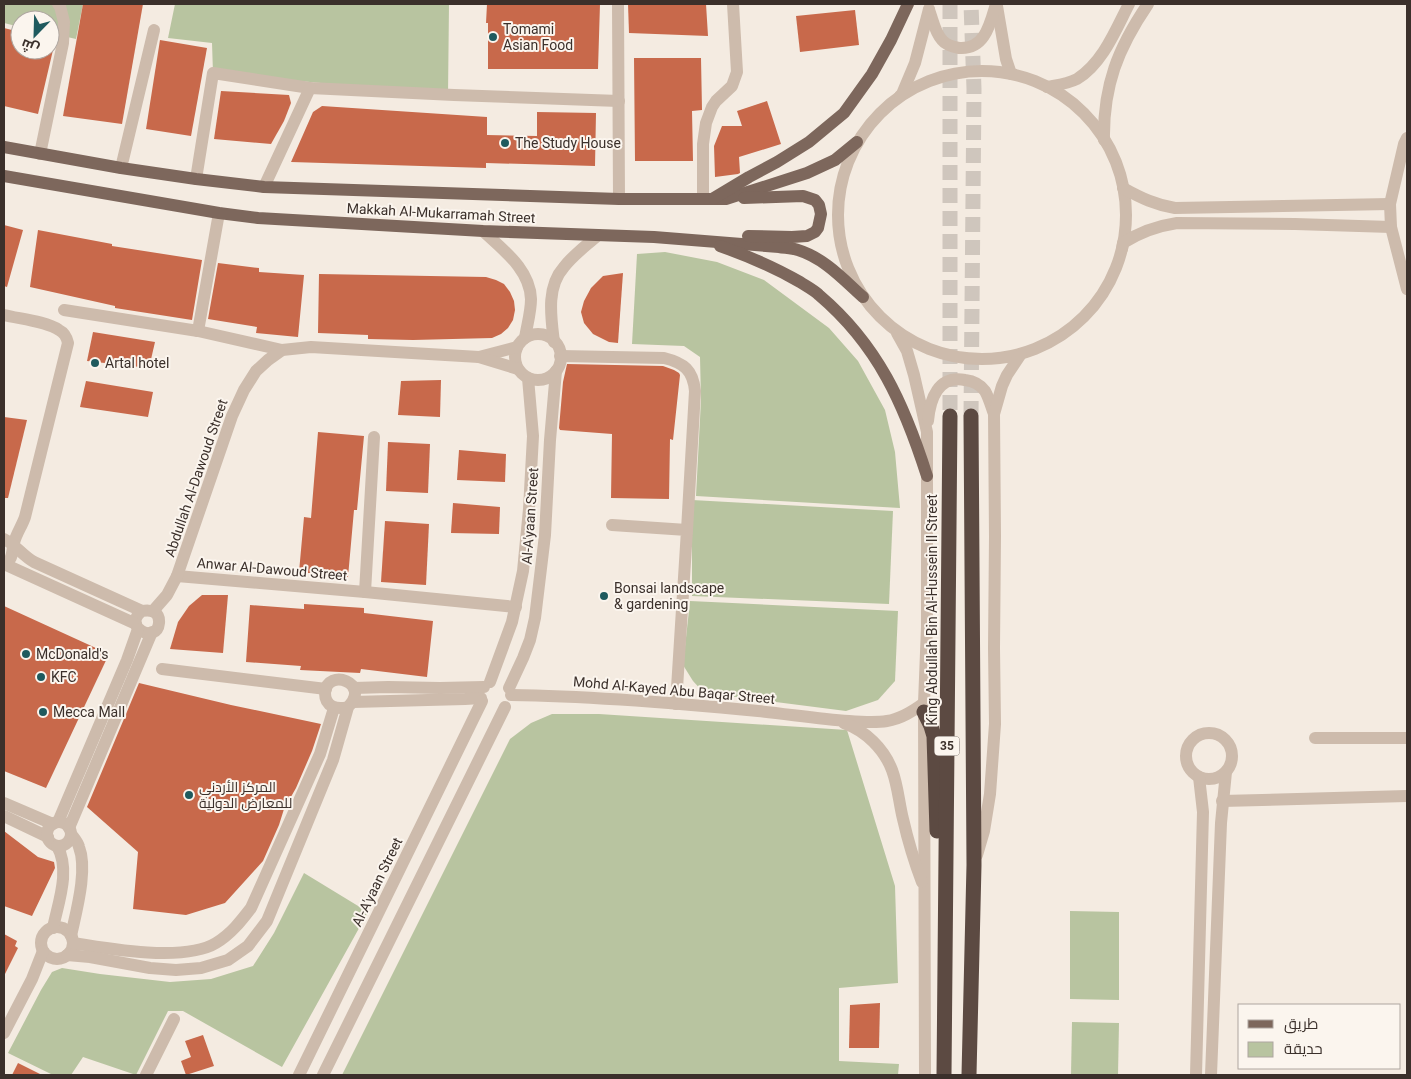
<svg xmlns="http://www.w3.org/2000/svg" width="1411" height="1079" viewBox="0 0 1411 1079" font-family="Roboto,Cairo,sans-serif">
  <rect width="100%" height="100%" fill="#f4ebe1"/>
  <g fill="#b8c4a0">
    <polygon points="4,4 83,4 76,39 50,33 50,20 20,20 20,27 4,23"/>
    <polygon points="175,4 449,4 448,95 213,73 212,43 168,38"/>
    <polygon points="665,252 717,262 764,280 829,328 858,361 885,410 895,452 900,508 696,496 701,400 700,357 684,346 632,344 637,254"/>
    <polygon points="692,500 893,511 889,604 692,596"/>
    <polygon points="690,601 898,611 895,681 878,700 846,711 704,693 693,681 683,665"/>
    <polygon points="552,714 599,714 847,730 895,886 898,983 839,988 839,1061 899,1064 898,1075 342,1075 510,739 531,723"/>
    <polygon points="304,873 368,912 282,1067 183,1011 168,1011 136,1075 83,1057 71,1075 53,1075 8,1053 41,990 52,972 62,968 100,974 170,982 211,979 253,966 274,933"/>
    <polygon points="1070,911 1119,912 1119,1000 1070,999"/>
    <polygon points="1072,1022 1119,1023 1118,1075 1071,1075"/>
  </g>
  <g fill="#c8694b">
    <polygon points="83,4 143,4 122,124 63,116"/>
    <polygon points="487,4 600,4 598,69 488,69 488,23 486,23"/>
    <polygon points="628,4 706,4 708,36 629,33"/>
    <polygon points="855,10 859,45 800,52 796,16"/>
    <polygon points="4,28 20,32 20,50 53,50 38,114 4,106"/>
    <polygon points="160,40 207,48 191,136 146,129"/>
    <polygon points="634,58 701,58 702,110 692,111 693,161 635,161"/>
    <polygon points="221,91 289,95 291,103 284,121 271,144 214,139"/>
    <polygon points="767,101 781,144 739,157 740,173 738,174 715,177 714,146 722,126 742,126 737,111"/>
    <polygon points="322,106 487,117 487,135 537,136 537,112 596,113 595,166 486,163 486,168 291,162 313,112"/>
    <polygon points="4,225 23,230 7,287 4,286"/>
    <polygon points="38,230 112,244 112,246 202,260 192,320 115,308 115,306 30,287"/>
    <polygon points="218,263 259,268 259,272 304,275 298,337 256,333 257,327 208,319"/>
    <polygon points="623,273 618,343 609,342 593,334 584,323 581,312 584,301 591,288 603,276"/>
    <polygon points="319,274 486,277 496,280 504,284 510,292 514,301 515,310 513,320 508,328 501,334 492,338 413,340 368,339 368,335 318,333"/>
    <polygon points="93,332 155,342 149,368 87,361"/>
    <polygon points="567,364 663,366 674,370 679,373 680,375 673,440 670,439 669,499 611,498 612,434 560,430 559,428 563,382"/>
    <polygon points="441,380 440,417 398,415 401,381"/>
    <polygon points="86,381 153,392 148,417 80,407"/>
    <polygon points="4,417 27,420 8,498 4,498"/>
    <polygon points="318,432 364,436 357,510 354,510 348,577 299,572 304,517 311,518"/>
    <polygon points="388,442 430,444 428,493 386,491"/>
    <polygon points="459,450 506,454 505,482 457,480"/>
    <polygon points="453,503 500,507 499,534 451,533"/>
    <polygon points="385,521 429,524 426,585 381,582"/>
    <polygon points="202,595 228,595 223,653 170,649 178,622 189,606"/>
    <polygon points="304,604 364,608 364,613 433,621 427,677 361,669 360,673 300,670 301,666 246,662 250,605 304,609"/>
    <polygon points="4,606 109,654 46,788 4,771"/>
    <polygon points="139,683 231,705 321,724 312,751 296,788 284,809 279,825 263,861 225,903 186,915 133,909 138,852 87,807"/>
    <polygon points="4,831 38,857 54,862 55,868 32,916 4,906"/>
    <polygon points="4,934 17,941 15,946 18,948 4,976"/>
    <polygon points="880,1003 879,1048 849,1048 850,1005"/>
    <polygon points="203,1035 214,1066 186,1075 181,1061 191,1057 185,1041"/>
    <polygon points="18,1063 42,1075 12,1075"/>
  </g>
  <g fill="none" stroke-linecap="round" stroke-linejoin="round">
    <g stroke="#cfc6bd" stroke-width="15" stroke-dasharray="15 8" stroke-linecap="butt">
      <polyline points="950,4 950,416"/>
      <polyline points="971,416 974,89 971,4"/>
    </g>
    <g stroke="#cdbbac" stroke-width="12">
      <polyline points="618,4 619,199"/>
      <polyline points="997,6 1006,59 1011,74"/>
      <path d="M929,10C933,20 935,33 942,40C946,45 953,47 959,48C985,50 990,24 996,4"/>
      <circle cx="982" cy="215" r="144"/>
      <path d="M1047,87C1057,85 1067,84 1077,79C1103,63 1116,29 1129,4"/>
      <polyline points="900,96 902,94 915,63 929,9"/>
      <polyline points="1407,138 1404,144 1390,204 1391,227 1407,289"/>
      <path d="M1104,140C1103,86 1118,48 1148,4"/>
      <polyline points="40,154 63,43 64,22 60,6 58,4"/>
      <polyline points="121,168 154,30"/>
      <polyline points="196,179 213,73 310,88 454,95 619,101"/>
      <polyline points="264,187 310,88"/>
      <path d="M1123,188C1141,198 1156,205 1175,208L1390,204"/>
      <polyline points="703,199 703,144 706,123 712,107 716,101 732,86 737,72 733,4"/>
      <path d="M483,231C503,250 530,269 531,299C531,312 527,325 525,338"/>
      <path d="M1122,249L1123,243C1140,232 1157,226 1177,223L1295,224L1391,227"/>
      <polyline points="64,310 198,331 282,350"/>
      <path d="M4,315C20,319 45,321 59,330C65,333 67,338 68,343L25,517C22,526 16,534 14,543C11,553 14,557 5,565"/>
      <polyline points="198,331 219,213"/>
      <polyline points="897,333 907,351 914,375 927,432 927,627 924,703 925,1075"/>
      <circle cx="538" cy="357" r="23"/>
      <path d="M554,342C551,317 546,287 564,267C573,255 587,245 598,235"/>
      <path d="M560,356L664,358C684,363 693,370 695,391L687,530"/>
      <polyline points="479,357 517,347"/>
      <path d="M928,421C930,399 938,375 965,380C973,381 980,384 985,391C989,398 991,406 994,414"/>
      <polyline points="612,525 687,530 676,704"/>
      <path d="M4,539C16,545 23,556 34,562L142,611C151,609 160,612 159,623C157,645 121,627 142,611"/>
      <polyline points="4,564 136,624"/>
      <polyline points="177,576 365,592 516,607"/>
      <polyline points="365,592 374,437"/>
      <polyline points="153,611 167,595 177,576 232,416 244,390 256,371 268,360 282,350 311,347 479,357 518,369"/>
      <polyline points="162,669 326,689"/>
      <polyline points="490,682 512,622 523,571 529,509 533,436 528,378"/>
      <polyline points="354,688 388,687 440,688 484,687"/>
      <polyline points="509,688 523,658 530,640 535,618 545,535 550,440 556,371"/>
      <path d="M511,695C593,696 676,703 758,711C788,714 819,719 849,721C862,722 875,723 887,721C901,719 913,711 924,703"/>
      <polyline points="353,702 465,699 481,698"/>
      <path d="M844,723C866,731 884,749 892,770C898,786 899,803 903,819C908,841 914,861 922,882"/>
      <circle cx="1209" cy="756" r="23"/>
      <polyline points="1315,738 1407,738"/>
      <polyline points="1222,801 1407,796"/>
      <polyline points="4,803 53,824"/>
      <polyline points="4,816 48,837"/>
      <polyline points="58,822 127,660 138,629"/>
      <circle cx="59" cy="834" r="12"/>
      <polyline points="69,828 152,632"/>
      <polyline points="977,855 984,831 990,794 995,724 994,648 995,536 994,414 1002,386 1007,375 1021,354"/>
      <circle cx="57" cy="943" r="16"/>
      <path d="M53,928C58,903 71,870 57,846"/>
      <path d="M71,936C76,912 88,870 79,847C78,842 74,838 71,834"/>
      <path d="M73,943C109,949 185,962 216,943C231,934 241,921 251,908L320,754L334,708"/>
      <path d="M67,955L90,957L150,968L176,970L201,968L228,960L248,946L267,921L333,760L348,707C372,683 327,667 325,693C325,707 337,710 348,707"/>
      <polyline points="4,1033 32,979 43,951"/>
      <polyline points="146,1075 174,1019"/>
      <polyline points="299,1075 482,701"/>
      <polyline points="323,1075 505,707"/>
      <polyline points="1196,1075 1203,812 1199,777"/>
      <polyline points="1211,1075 1221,823 1226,772"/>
    </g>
    <g stroke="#7d675c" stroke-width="12">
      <polyline points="4,147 121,168 196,179 264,187 619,199 726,199 807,173 835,160 857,142"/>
      <path d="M4,176L219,213L258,218L483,231L654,237L779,247C785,248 792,248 798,250C824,258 843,279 863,297"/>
      <polyline points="714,198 749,177 777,162 809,142 844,113 872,74 891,40 908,4"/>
      <polyline points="744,198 803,196 815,200 819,205 821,214 818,228 815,232 807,236 792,237 748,236"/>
      <path d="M720,246C748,256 774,267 800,282C806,286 814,290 819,295C878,345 904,404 927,476"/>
    </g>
    <g stroke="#5c4a42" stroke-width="15">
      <polyline points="924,712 931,726 934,736 937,831"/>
      <polyline points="944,1075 950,416"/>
      <polyline points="969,1075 974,865 971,416"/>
    </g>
  </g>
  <g fill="#1f5a5e" stroke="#fbf5ee" stroke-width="2">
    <circle cx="493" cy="37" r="5"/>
    <circle cx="505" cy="143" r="5"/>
    <circle cx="95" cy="363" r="5"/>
    <circle cx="604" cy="596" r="5"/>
    <circle cx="26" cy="654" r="5"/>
    <circle cx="41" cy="677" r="5"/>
    <circle cx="43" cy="712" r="5"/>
    <circle cx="189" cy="795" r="5"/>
  </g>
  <g text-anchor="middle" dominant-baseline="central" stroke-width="4" stroke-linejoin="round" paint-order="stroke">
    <rect fill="#fbf5ee" stroke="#756b66" stroke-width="1" x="934.5" y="736.5" width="25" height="19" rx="4"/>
    <g font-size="12" font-weight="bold" fill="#3b302b">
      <text x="947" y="746">35</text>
    </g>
    <g font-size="14" fill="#3b302b" stroke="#fbf5ee" text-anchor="start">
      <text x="503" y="29">Tomami<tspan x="503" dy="16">Asian Food</tspan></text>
      <text x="515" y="143">The Study House</text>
      <text x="105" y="363">Artal hotel</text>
      <text x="614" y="588">Bonsai landscape<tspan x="614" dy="16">&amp; gardening</tspan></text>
      <text x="36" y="654">McDonald's</text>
      <text x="51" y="677">KFC</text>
      <text x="53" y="712">Mecca Mall</text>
      <text x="199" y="787">المركز الأردني<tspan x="199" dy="16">للمعارض الدولية</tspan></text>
    </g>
    <g font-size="14" fill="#3b302b" stroke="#fbf5ee">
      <text transform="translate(441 213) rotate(3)">Makkah Al-Mukarramah Street</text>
      <text transform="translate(196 478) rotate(-71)">Abdullah Al-Dawoud Street</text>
      <text transform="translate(530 516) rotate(-86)">Al-A'yaan Street</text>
      <text transform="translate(272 569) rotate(5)">Anwar Al-Dawoud Street</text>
      <text transform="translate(932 610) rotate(-90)">King Abdullah Bin Al-Hussein II Street</text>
      <text transform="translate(674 690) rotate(5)">Mohd Al-Kayed Abu Baqar Street</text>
      <text transform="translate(377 882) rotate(-64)">Al-A'yaan Street</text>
    </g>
  </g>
  <rect width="1411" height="1079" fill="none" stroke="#3b302b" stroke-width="10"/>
  <rect x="1238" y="1004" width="162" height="65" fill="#fbf5ee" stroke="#aea6a0"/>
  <rect x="1248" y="1020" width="25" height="8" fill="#7d675c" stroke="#aea6a0"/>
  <text x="1284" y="1029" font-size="15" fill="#3b302b">طريق</text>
  <rect x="1248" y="1042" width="25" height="15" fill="#b8c4a0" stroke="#aea6a0"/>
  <text x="1284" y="1054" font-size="15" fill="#3b302b">حديقة</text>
  <g transform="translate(35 35) rotate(203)"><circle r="24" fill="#fbf5ee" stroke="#aea6a0"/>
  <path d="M0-4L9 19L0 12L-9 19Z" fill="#1f5a5e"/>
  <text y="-8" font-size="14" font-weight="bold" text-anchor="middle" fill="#3b302b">ش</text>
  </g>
</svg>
